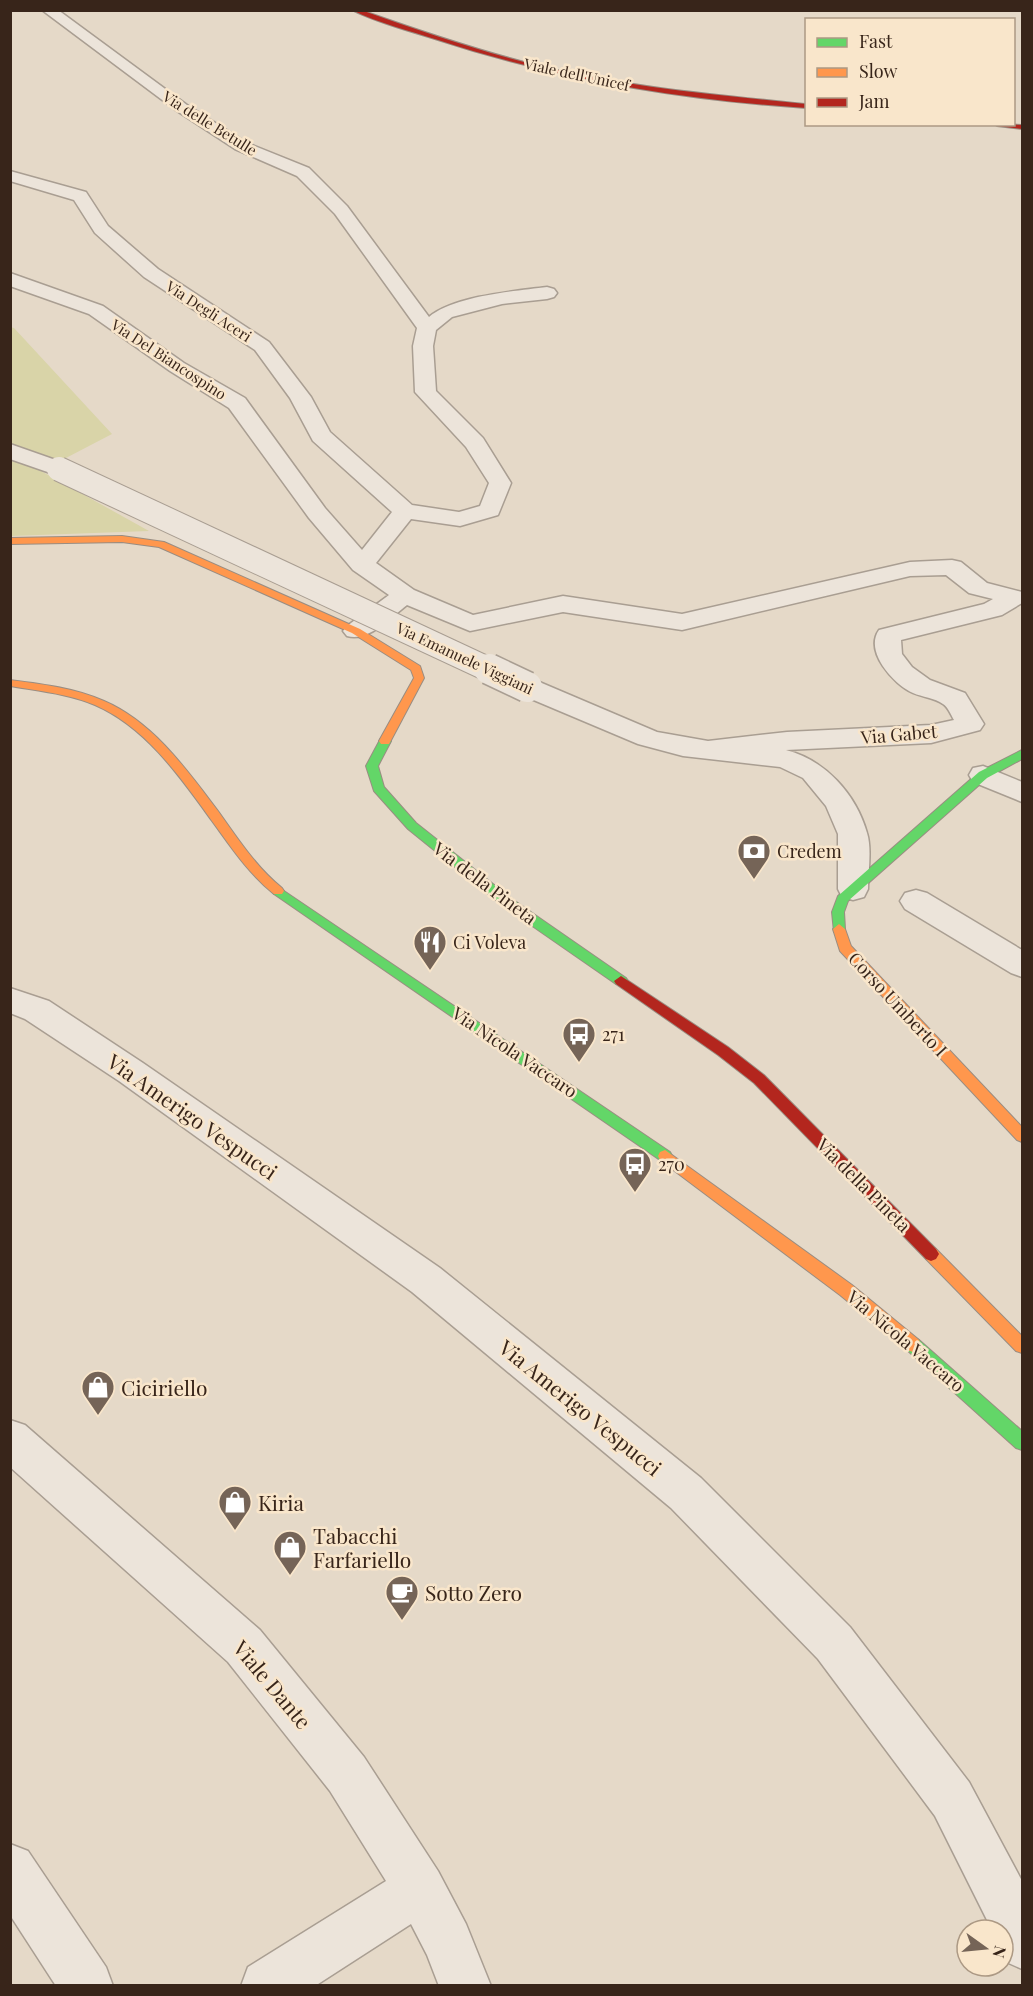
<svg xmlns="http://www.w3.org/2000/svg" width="1033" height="1996" viewBox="0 0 1033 1996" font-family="'Playfair Display',serif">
  <rect width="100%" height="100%" fill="#e5d9c8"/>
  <polygon fill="#d9d4a8" points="10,327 14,328 112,434 41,471 149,531 11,536"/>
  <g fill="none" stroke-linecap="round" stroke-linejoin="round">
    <defs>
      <g id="street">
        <path d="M42,10H58L187,105L247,143L309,168L347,206L429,317C454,296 515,291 547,287L554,289L557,293L554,297L547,299L502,304L452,317L436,330L433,346L436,391L483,438L511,483L498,515L460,526L411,519L376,563L414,590L473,615L563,596L682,614L910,562L952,560L961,562L987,583L1022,592V603L1002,615L901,640L902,654L912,667L930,680L965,693L984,724L980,730L931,743L786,750C825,760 856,794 867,833C872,849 868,872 868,889L864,897L853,900L842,897L838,889V834L826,806L803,778L780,767L683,756L638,744L517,693L514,687L517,681L527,679L537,681L657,732L708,741L787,732L931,725L954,720C951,715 948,707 943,704C935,698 922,697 913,693C893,684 864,651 879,630L984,604L993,599L969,593L946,575L910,576L682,630L563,612L470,631L407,605C390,618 369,642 347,636L343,631L347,626L389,595L353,570L309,518L229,408L170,371L89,314L10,286V273L103,306L184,363L245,398L325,508L362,550L392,512L313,441L290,398L255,350L144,277L95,233L74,200L10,181V171L86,192L108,226L158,269L269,342L311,397L330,432L412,505L459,512L480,506L489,483L466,447L415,392L413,346L417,328L335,214L297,176L235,149L177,111Z"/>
        <polygon points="10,444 67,464 70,469 67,474 59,476 10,459"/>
        <polygon points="983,766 1022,782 1022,802 973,782 969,775 973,768"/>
        <polygon points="916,890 927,893 1022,950 1022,977 1011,973 905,909 900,901 905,893"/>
        <polygon points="10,988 49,1001 143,1063 440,1268 701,1478 850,1627 969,1782 1022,1881 1022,1969 1004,1961 1003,1930 992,1930 935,1816 818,1659 671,1508 412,1292 119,1081 25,1019 10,1013"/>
        <polygon points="10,1420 25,1425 260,1630 364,1757 438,1871 466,1924 491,1986 439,1986 427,1955 411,1924 315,1986 241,1986 248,1967 386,1881 330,1791 228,1662 10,1467"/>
        <polygon points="10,1844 28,1851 106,1967 113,1986 56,1986 10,1915"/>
      </g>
      <g id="fast">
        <polygon points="385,737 391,741 378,766 384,787 416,823 512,899 626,978 628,981 626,984 616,984 502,905 408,829 374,791 366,766 381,738"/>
        <polygon points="1022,750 1022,759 987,778 848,901 844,912 845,929 839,934 834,932 832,912 838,896 979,772"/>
        <polygon points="278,887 670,1152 672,1156 670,1160 665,1162 660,1160 274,894 272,891"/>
        <polygon points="913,1338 919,1340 1022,1431 1022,1450 1016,1448 907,1350 905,1345 907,1340"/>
      </g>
      <g id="slow">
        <polygon points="122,536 164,542 360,629 420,666 424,678 389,744 381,744 379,741 414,678 411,670 352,633 159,547 122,542 10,544 10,538"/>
        <path d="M10,680C42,684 75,688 104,701C153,722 187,770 218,811C238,839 256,867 282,888L284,891L282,894H274C248,873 231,847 212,821C181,778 146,727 95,705C69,694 39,691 10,686Z"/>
        <polygon points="839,924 845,929 851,946 1022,1127 1022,1142 1017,1140 840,951 833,929"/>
        <polygon points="665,1150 852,1285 919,1340 921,1345 919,1350 913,1352 907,1350 840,1295 660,1160 658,1156 660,1152"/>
        <polygon points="931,1247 936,1249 1022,1336 1022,1353 1016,1351 926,1259 923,1254 926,1249"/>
      </g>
      <g id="jam">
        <path d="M352,10H361C420,31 479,51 540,66C627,87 717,95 806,104V108C682,100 557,79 438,40C410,31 378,23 352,10Z"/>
        <polygon points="994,124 1022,125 1022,129 997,126"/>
        <polygon points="621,976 728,1047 764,1075 936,1249 939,1254 936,1259 931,1261 926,1259 754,1083 718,1055 616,984 614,981"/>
      </g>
    </defs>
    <use href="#street" stroke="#a99e92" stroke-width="3"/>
    <use href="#fast" stroke="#998d82" stroke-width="2"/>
    <use href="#slow" stroke="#998d82" stroke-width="2"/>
    <use href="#jam" stroke="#998d82" stroke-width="2"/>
    <use href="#street" fill="#ece4da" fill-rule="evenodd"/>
    <use href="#fast" fill="#63d668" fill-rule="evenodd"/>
    <use href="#slow" fill="#ff974d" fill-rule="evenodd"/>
    <use href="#jam" fill="#b3261e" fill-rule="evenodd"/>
    <defs>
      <polyline id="street-bridge-far1" points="59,469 492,671"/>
      <polyline id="street-bridge" points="489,669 527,687"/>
    </defs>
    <use href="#street-bridge-far1" stroke="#a99e92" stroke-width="26" stroke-linecap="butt"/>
    <use href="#street-bridge" stroke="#a99e92" stroke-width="33" stroke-linecap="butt"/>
    <use href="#street-bridge-far1" stroke="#ece4da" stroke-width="24"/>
    <use href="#street-bridge" stroke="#ece4da" stroke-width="30"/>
  </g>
  <defs>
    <symbol id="bank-pin" viewBox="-11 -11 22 30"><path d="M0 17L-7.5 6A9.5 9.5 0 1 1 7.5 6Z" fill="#756457" stroke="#f9e6cb"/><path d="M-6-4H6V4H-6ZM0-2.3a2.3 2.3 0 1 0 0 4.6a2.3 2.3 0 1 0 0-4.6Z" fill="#fff"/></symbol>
    <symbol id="restaurant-pin" viewBox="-11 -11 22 30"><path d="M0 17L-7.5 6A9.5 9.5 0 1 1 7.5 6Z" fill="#756457" stroke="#f9e6cb"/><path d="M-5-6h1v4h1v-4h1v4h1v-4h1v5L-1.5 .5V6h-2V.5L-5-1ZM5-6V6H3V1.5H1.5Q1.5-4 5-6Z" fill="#fff"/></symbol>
    <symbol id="bus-pin" viewBox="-11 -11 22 30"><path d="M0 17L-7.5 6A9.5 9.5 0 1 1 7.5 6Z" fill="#756457" stroke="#f9e6cb"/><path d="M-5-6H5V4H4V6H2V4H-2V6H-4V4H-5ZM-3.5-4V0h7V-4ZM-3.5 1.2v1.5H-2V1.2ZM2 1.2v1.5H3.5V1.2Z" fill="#fff"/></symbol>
    <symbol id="shop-pin" viewBox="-11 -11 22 30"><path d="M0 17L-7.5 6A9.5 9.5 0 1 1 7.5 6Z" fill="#756457" stroke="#f9e6cb"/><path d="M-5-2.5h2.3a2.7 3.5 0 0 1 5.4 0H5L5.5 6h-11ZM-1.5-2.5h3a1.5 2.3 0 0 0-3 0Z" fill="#fff"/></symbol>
    <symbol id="cafe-pin" viewBox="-11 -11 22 30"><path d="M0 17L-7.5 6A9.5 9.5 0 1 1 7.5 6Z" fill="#756457" stroke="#f9e6cb"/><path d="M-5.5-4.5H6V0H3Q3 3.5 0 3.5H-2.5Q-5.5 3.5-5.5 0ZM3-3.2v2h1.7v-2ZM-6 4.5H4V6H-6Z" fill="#fff"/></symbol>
  </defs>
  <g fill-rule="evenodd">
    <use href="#bank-pin" x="735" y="832" width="38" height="52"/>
    <use href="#restaurant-pin" x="411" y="923" width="38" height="52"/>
    <use href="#bus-pin" x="560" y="1015" width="38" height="52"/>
    <use href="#bus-pin" x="616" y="1145" width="38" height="52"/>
    <use href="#shop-pin" x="79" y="1368" width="38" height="52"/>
    <use href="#shop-pin" x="216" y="1483" width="38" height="52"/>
    <use href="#shop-pin" x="271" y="1528" width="38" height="52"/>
    <use href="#cafe-pin" x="383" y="1573" width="38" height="52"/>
  </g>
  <g text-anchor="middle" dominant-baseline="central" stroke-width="5" stroke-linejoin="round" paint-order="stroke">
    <g font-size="15" fill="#38251a" stroke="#f9e6cb">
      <text transform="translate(577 74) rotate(12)">Viale dell'Unicef</text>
      <text transform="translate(210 123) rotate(32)">Via delle Betulle</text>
      <text transform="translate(209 311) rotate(33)">Via Degli Aceri</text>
      <text transform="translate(169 359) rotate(33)">Via Del Biancospino</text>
      <text transform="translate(465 658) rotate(25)">Via Emanuele Viggiani</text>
    </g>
    <g font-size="18" fill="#38251a" stroke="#f9e6cb">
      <text transform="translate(899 734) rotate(-5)">Via Gabet</text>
      <text transform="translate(485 883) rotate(37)">Via della Pineta</text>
      <text transform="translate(898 1004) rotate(47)">Corso Umberto I</text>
      <text transform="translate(515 1052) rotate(34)">Via Nicola Vaccaro</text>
      <text transform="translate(864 1185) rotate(45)">Via della Pineta</text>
      <text transform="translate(906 1341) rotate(40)">Via Nicola Vaccaro</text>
    </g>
    <g font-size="18" fill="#38251a" stroke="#f9e6cb" text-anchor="start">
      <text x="777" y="851">Credem</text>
      <text x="453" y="942">Ci Voleva</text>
      <text x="602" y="1034">271</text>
      <text x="658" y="1164">270</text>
    </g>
    <g font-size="21" fill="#38251a" stroke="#f9e6cb">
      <text transform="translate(193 1116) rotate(35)">Via Amerigo Vespucci</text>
      <text transform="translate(581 1407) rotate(39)">Via Amerigo Vespucci</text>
      <text transform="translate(273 1684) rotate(50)">Viale Dante</text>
    </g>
    <g font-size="21" fill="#38251a" stroke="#f9e6cb" text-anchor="start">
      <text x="121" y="1387">Ciciriello</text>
      <text x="258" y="1502">Kiria</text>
      <text x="313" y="1535">Tabacchi<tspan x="313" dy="24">Farfariello</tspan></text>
      <text x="425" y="1592">Sotto Zero</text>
    </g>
  </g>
  <rect width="1033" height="1996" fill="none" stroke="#38251a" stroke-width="24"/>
  <rect x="805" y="18" width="210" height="108" fill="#f9e6cb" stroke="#ac9984" stroke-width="1.5"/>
  <rect x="817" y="38" width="30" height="9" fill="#63d668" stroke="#ac9984" stroke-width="1.5"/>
  <text x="859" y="48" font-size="18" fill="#38251a">Fast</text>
  <rect x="817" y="68" width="30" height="9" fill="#ff974d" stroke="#ac9984" stroke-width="1.5"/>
  <text x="859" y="78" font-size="18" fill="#38251a">Slow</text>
  <rect x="817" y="98" width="30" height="9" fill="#b3261e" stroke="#ac9984" stroke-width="1.5"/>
  <text x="859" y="108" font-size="18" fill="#38251a">Jam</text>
  <g transform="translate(985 1948) rotate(105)"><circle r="28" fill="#f9e6cb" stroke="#ac9984" stroke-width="1.5"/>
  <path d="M0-4.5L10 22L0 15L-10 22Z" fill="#756457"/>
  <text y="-9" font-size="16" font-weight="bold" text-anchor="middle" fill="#38251a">N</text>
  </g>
</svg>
